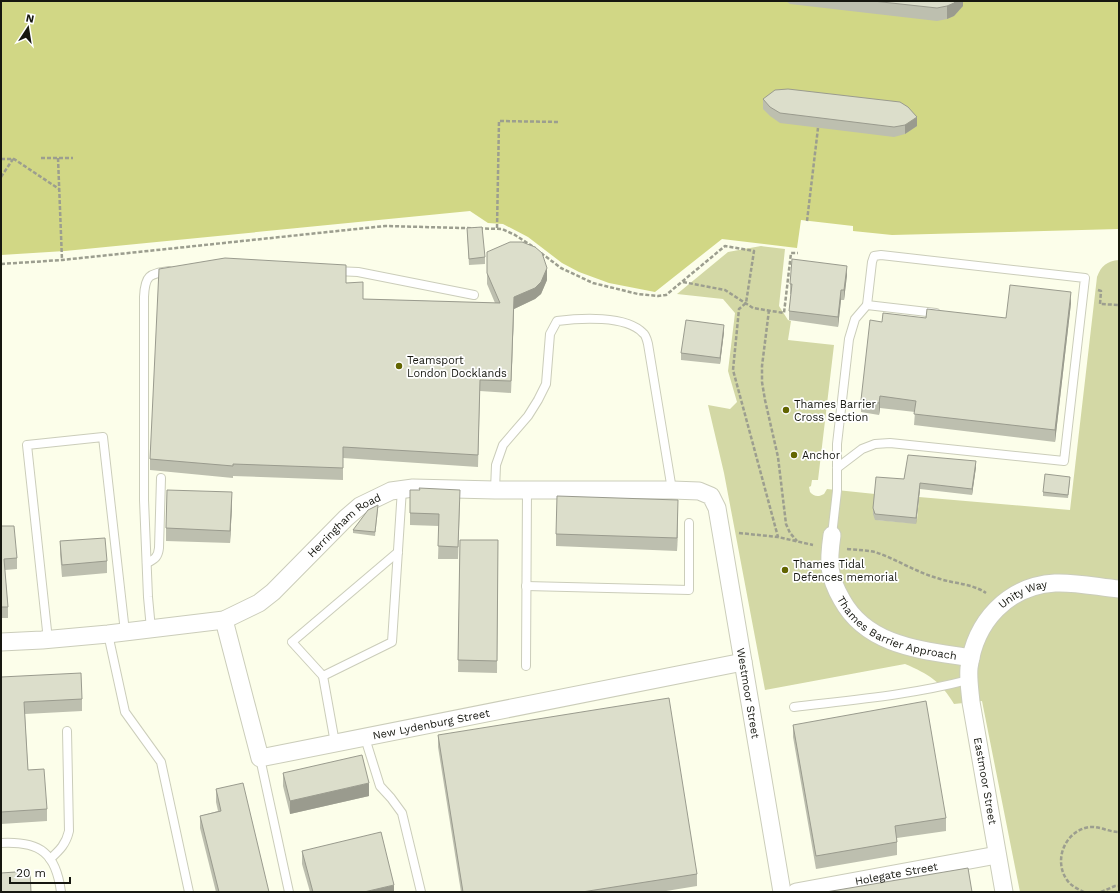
<svg xmlns="http://www.w3.org/2000/svg" width="1120" height="893" viewBox="0 0 1120 893" font-family="'Work Sans',sans-serif">
  <rect width="100%" height="100%" fill="#fcfeea"/>
  <path fill="#d3d8a5" d="M761,246L785,249L779,306L788,320L791,321L788,340L834,345L818,480H812L811,486L809,487L810,492C814,497 819,497 824,494L827,489L875,494V518L877,520L911,523L917,520L919,497L1070,510L1097,277C1101,266 1107,261 1119,260V892H1020L982,701L954,704C941,682 929,674 905,664L765,690L724,473L708,405L730,409L737,402L728,371L735,313L723,299L677,294L728,252Z"/>
  <polygon fill="#d1d785" points="1,1 1119,1 1119,229 892,235 853,231 853,226 801,220 797,248 722,239 655,292 609,283 579,272 562,263 528,237 503,224 488,223 470,211 65,251 1,255"/>
  <g fill="none" stroke-linecap="round" stroke-linejoin="round">
    <defs>
      <g id="service">
        <polyline points="336,271 358,272 474,295"/>
        <polyline points="837,468 862,449 875,444 890,443 1064,461 1085,278 881,255 874,256 872,262 867,305"/>
        <path d="M495,490L496,465L503,445L528,416L538,400L546,384L550,334L557,321C580,318 626,315 643,333C646,335 647,340 648,344L672,490"/>
        <polyline points="832,535 837,491 837,444 849,339 855,319 867,305 936,313"/>
        <path d="M147,563C155,559 158,557 159,548L161,478"/>
        <polyline points="526,586 689,590 689,523"/>
        <path d="M151,629L148,597L144,500V297C145,275 149,274 169,271"/>
        <polyline points="108,634 125,712 161,762 189,892"/>
        <polyline points="48,640 27,445 103,437 125,632"/>
        <polyline points="526,666 527,490"/>
        <polyline points="323,676 292,642 398,552"/>
        <path d="M794,707C852,700 911,695 968,680"/>
        <polyline points="365,738 380,786 391,798 402,813 421,892"/>
        <polyline points="335,743 323,676 392,642 402,489"/>
        <polyline points="260,758 289,892"/>
        <path d="M1,843C40,841 56,853 61,892"/>
        <path d="M50,859C60,850 66,844 69,831L67,731"/>
      </g>
      <g id="minor">
        <path id="s1" d="M832,535C828,563 828,576 842,600C868,647 923,650 971,658"/>
        <path id="s2" d="M224,620L260,758L743,662"/>
        <path id="s3" d="M1,642L42,640L108,634L224,620L259,603L273,592L346,518L360,506L391,491L413,488L495,490H672L699,491L711,496L717,508L782,892"/>
        <path id="s4" d="M796,892L997,855"/>
        <path id="s5" d="M1004,892L971,702C970,691 968,679 969,668C975,622 1007,586 1055,583C1076,582 1098,587 1119,589"/>
      </g>
    </defs>
    <use href="#service" stroke="#cbcdba" stroke-width="10"/>
    <use href="#minor" stroke="#cbcdba" stroke-width="19"/>
    <g stroke="#9c9e8f" stroke-width="2.5" stroke-dasharray="4 2" stroke-linecap="butt">
      <polyline points="41,158 73,158"/>
      <polyline points="58,158 62,260"/>
      <polyline points="1,159 14,159 59,189"/>
      <polyline points="1,177 13,159"/>
      <polyline points="807,221 818,128"/>
      <polyline points="497,228 499,121 560,122"/>
      <polyline points="541,253 561,268 593,283 638,294 658,296 666,295 725,246 754,251 746,303 739,309 733,370 778,537"/>
      <polyline points="1,264 62,260 385,226 502,229 515,235 535,248"/>
      <polyline points="683,282 725,290 753,308 784,313 791,253 798,253"/>
      <polyline points="1098,290 1101,291 1100,304 1119,305"/>
      <polyline points="769,310 762,366 762,382 765,400 778,457 786,524 790,533 797,541"/>
      <polyline points="739,533 778,537 813,545"/>
      <path d="M847,549C857,550 866,550 875,552C896,559 916,572 937,578C954,584 971,583 986,593"/>
      <path d="M1084,892C1078,889 1071,886 1067,880C1053,860 1065,831 1089,827C1099,826 1109,832 1119,832"/>
      <polyline points="1101,892 1115,886 1119,886"/>
    </g>
    <use href="#service" stroke="#fff" stroke-width="8"/>
    <use href="#minor" stroke="#fff" stroke-width="17"/>
  </g>
  <g fill="#bdbfaf">
    <polygon points="786,1 963,1 963,6 954,16 947,19 937,21 790,4"/>
    <polygon points="763,99 917,126 905,134 894,137 780,123 770,116 763,109"/>
    <polygon points="467,228 485,257 485,264 469,265"/>
    <polygon points="487,252 547,280 541,294 535,299 514,309 511,393 480,391 478,467 343,458 343,480 233,476 233,478 150,470 150,459 346,283 363,299 495,303 487,284"/>
    <polygon points="847,275 844,300 841,300 838,327 789,320 789,311 791,294 790,294 790,284"/>
    <polygon points="1071,303 1055,442 914,425 915,412 880,408 879,415 861,412 861,400 882,322 926,318 1006,318"/>
    <polygon points="724,332 720,364 681,360 681,353"/>
    <polygon points="976,467 972,495 920,489 916,524 875,520 873,514 873,508 904,479"/>
    <polygon points="1070,480 1068,498 1043,496 1043,492"/>
    <polygon points="460,502 458,559 438,559 439,526 410,525 410,513"/>
    <polygon points="232,505 230,543 166,541 166,528"/>
    <polygon points="378,509 375,536 353,533 353,530"/>
    <polygon points="678,513 677,551 556,546 556,534"/>
    <polygon points="1,526 17,558 17,569 5,570 8,607 8,618 1,618"/>
    <polygon points="460,540 498,540 497,673 458,672"/>
    <polygon points="60,541 107,561 107,573 62,577 60,554"/>
    <polygon points="1,677 82,699 82,711 25,714 28,770 47,809 47,821 1,824"/>
    <polygon points="793,725 946,818 946,831 897,838 897,855 816,869 793,737"/>
    <polygon points="438,735 697,874 697,886 660,892 461,892 438,747"/>
    <polygon points="283,773 369,796 290,814 283,786"/>
    <polygon points="216,789 269,892 216,892 200,828 200,816 218,811 216,802"/>
    <polygon points="302,851 394,892 310,892 302,864"/>
  </g>
  <g fill="#9a9b8e">
    <polygon points="956,1 963,1 963,6 954,16 947,19 947,6"/>
    <polygon points="917,117 917,126 905,134 905,125"/>
    <polygon points="847,266 847,275 844,300 844,290"/>
    <polygon points="547,268 547,280 541,294 535,299 514,309 511,393 514,297"/>
    <polygon points="841,290 841,300 838,327 838,317"/>
    <polygon points="1071,292 1071,303 1055,442 1055,430"/>
    <polygon points="724,325 724,332 720,364 720,358"/>
    <polygon points="880,396 880,408 879,415 879,403"/>
    <polygon points="976,461 976,467 972,495 972,489"/>
    <polygon points="920,483 920,489 916,524 916,518"/>
    <polygon points="232,492 232,505 230,543 230,531"/>
    <polygon points="678,500 678,513 677,551 677,538"/>
    <polygon points="369,783 369,796 290,814 290,801"/>
    <polygon points="394,885 394,892 364,892"/>
  </g>
  <g fill="#dcdecb" stroke="#9a9b8e">
    <polygon points="873,1 956,1 954,3 947,6 937,8"/>
    <polygon points="788,89 900,102 908,107 917,117 905,125 894,127 780,113 770,107 763,99 775,90"/>
    <polygon points="482,227 485,257 469,259 467,228"/>
    <polygon points="510,242 522,242 535,247 542,253 547,268 541,282 535,288 514,297 511,381 480,380 478,455 343,447 343,468 233,464 233,466 150,459 159,269 225,258 346,265 346,283 363,282 363,299 500,303 487,273 487,252"/>
    <polygon points="792,259 847,266 844,290 841,290 838,317 789,311 792,284 790,284"/>
    <polygon points="1010,285 1071,292 1055,430 914,414 916,401 880,396 879,403 861,400 870,320 882,322 883,313 926,318 927,309 1006,318"/>
    <polygon points="686,320 724,325 720,358 681,353"/>
    <polygon points="908,455 976,461 972,489 920,483 916,518 875,514 873,508 876,477 904,479"/>
    <polygon points="1045,474 1070,477 1068,495 1043,492"/>
    <polygon points="419,488 460,490 458,547 438,546 439,514 410,513 410,490 420,490"/>
    <polygon points="167,490 232,492 230,531 166,528"/>
    <polygon points="557,496 678,500 677,538 556,534"/>
    <polygon points="378,505 375,532 353,530 368,510"/>
    <polygon points="1,526 14,526 17,558 4,559 8,607 1,607"/>
    <polygon points="105,538 107,561 62,565 60,541"/>
    <polygon points="460,540 498,540 497,661 458,660"/>
    <polygon points="81,673 82,699 24,702 28,770 44,769 47,809 1,812 1,677"/>
    <polygon points="669,698 697,874 582,892 463,892 438,735"/>
    <polygon points="926,701 946,818 895,826 897,842 816,856 793,725"/>
    <polygon points="362,755 369,783 290,801 283,773"/>
    <polygon points="243,783 269,892 219,892 200,816 221,811 216,789"/>
    <polygon points="381,832 394,885 364,892 313,892 302,851"/>
    <polygon points="968,868 972,892 826,892"/>
    <polygon points="30,871 31,892 1,892 1,873"/>
  </g>
  <g fill="#626501" stroke="#fff" stroke-width="1.5">
    <circle cx="399" cy="366" r="4"/>
    <circle cx="786" cy="410" r="4"/>
    <circle cx="794" cy="455" r="4"/>
    <circle cx="785" cy="570" r="4"/>
  </g>
  <g text-anchor="middle" dominant-baseline="central" stroke-width="3.5" stroke-linejoin="round" paint-order="stroke">
    <g font-size="11" fill="#161710" stroke="#fff" text-anchor="start">
      <text x="407" y="360">Teamsport<tspan x="407" dy="13">London Docklands</tspan></text>
      <text x="794" y="404">Thames Barrier<tspan x="794" dy="13">Cross Section</tspan></text>
      <text x="802" y="455">Anchor</text>
      <text x="793" y="564">Thames Tidal<tspan x="793" dy="13">Defences memorial</tspan></text>
    </g>
    <g font-size="11" fill="#161710" stroke="#fff">
      <text stroke="none"><textPath href="#s3" startOffset="379">Herringham Road</textPath></text>
      <text stroke="none"><textPath href="#s5" startOffset="324">Unity Way</textPath></text>
      <text stroke="none"><textPath href="#s1" startOffset="132">Thames Barrier Approach</textPath></text>
      <text stroke="none"><textPath href="#s3" startOffset="960">Westmoor Street</textPath></text>
      <text stroke="none"><textPath href="#s2" startOffset="317">New Lydenburg Street</textPath></text>
      <text transform="translate(985 781) rotate(80)">Eastmoor Street</text>
      <text stroke="none"><textPath href="#s4" startOffset="102">Holegate Street</textPath></text>
    </g>
  </g>
  <rect width="1120" height="893" fill="none" stroke="#161710" stroke-width="4"/>
  <g transform="translate(28 28) rotate(12)" stroke="#ffffff" stroke-width="3" paint-order="stroke">
  <path d="M0-3L7 15L0 10L-7 15Z" fill="#161710"/>
  <text y="-6" font-size="11" font-weight="bold" text-anchor="middle" fill="#161710">N</text>
  </g>
  <path d="M10 877v6h60v-6" fill="none" stroke="#161710" stroke-width="2"/>
  <text x="16" y="877" font-size="12" fill="#161710" stroke="#ffffff" stroke-width="3" paint-order="stroke">20 m</text>
</svg>
